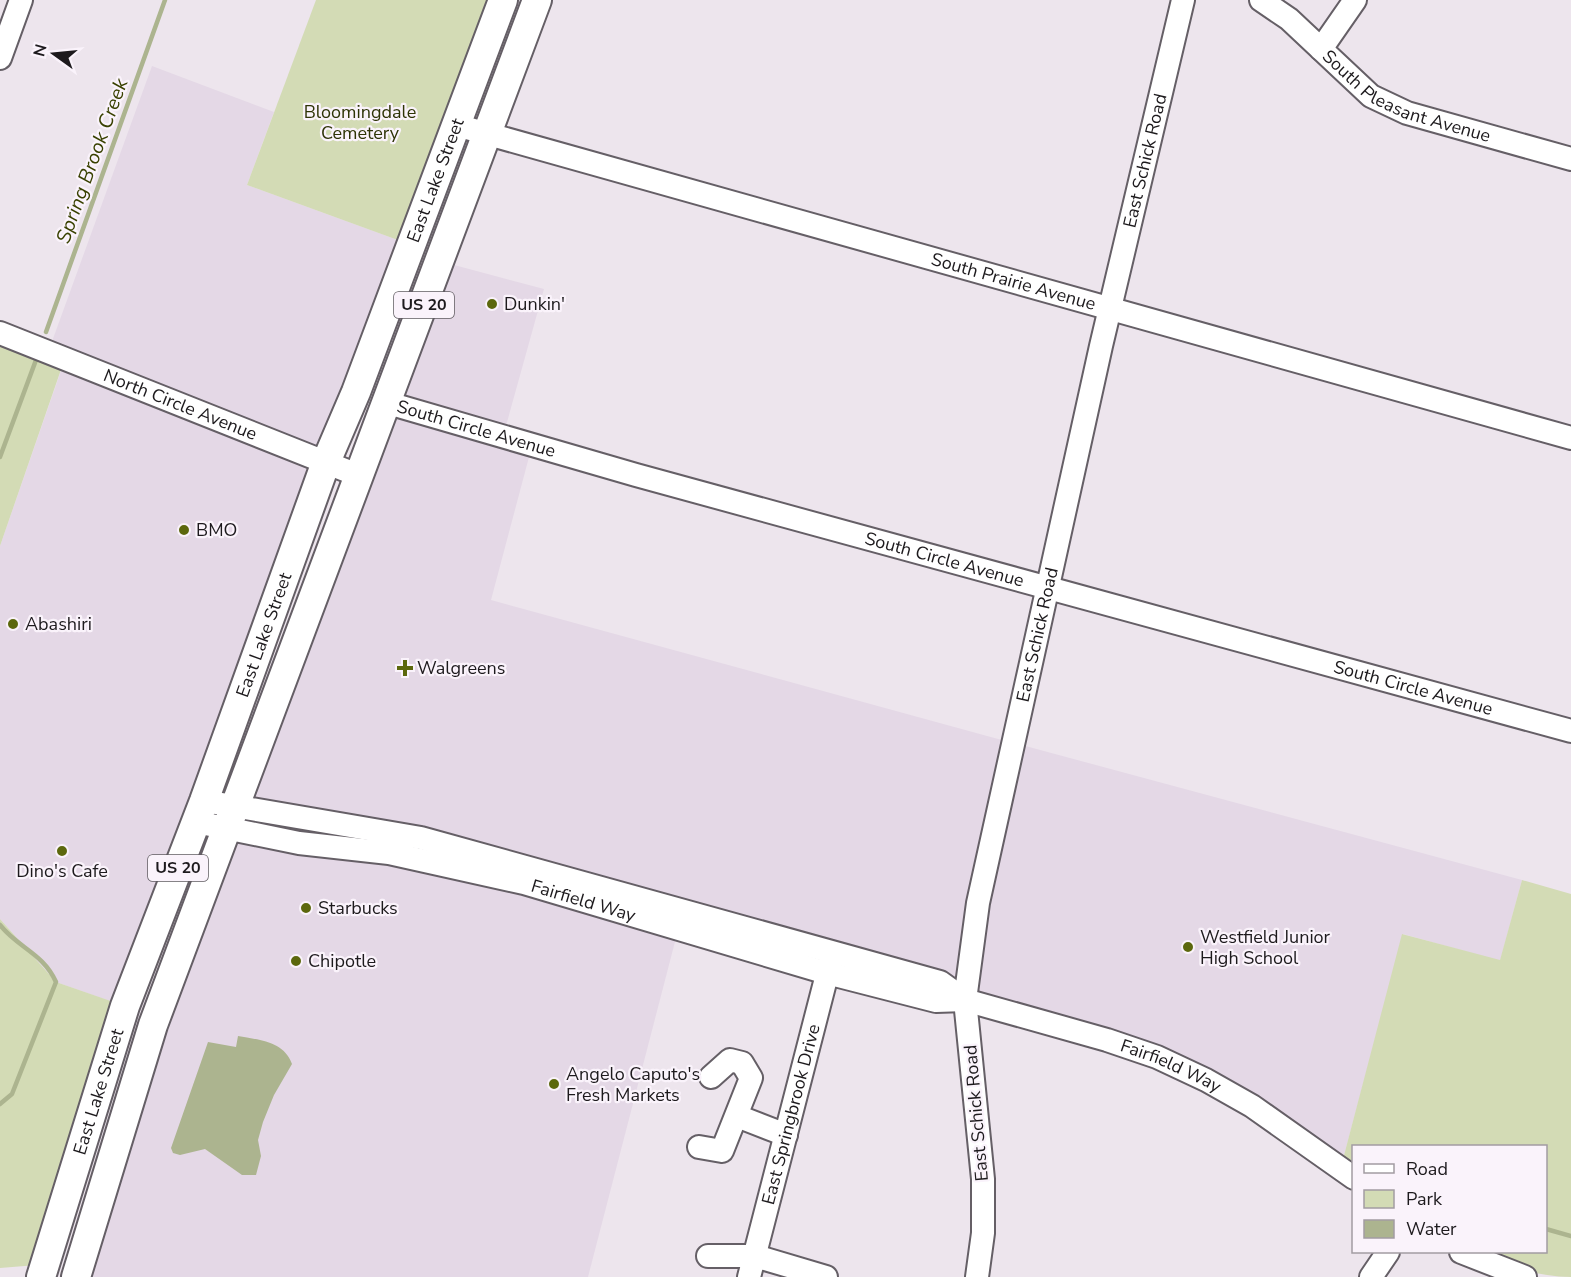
<svg xmlns="http://www.w3.org/2000/svg" width="1571" height="1277" viewBox="0 0 1571 1277" font-family="'Nunito Sans',sans-serif">
  <rect width="100%" height="100%" fill="#ede5ed"/>
  <g fill="#e4d8e6">
    <polygon points="152,66 274,112 247,185 406,243 324,456 50,347"/>
    <polygon points="443,262 544,289 504,433 533,442 491,600 1009,742 961,991 241,801"/>
    <polygon points="63,365 315,467 118,1004 56,982 0,919 0,546"/>
    <polygon points="1018,744 1522,880 1500,961 1403,934 1342,1163 1265,1109 970,997"/>
    <polygon points="228,834 383,858 677,934 588,1277 78,1277"/>
  </g>
  <g fill="#d3dbb5">
    <polygon points="316,0 495,0 406,243 247,185"/>
    <polygon points="0,333 65,358 0,546"/>
    <path d="M1522,880L1571,894V1277C1536,1277 1504,1265 1473,1252H1546V1146H1354L1353,1173L1342,1163L1402,934L1500,960Z"/>
    <polygon points="0,919 56,982 125,1006 37,1265 0,1268"/>
  </g>
  <path fill="#acb48f" d="M238,1036C259,1040 284,1041 292,1064L274,1095L263,1122L258,1140L261,1156L256,1175H242L205,1149L180,1155L173,1153L171,1148L208,1042L236,1047Z"/>
  <g fill="none" stroke-linecap="round" stroke-linejoin="round">
    <g stroke="#acb48f" stroke-width="4.5">
      <polyline points="46,332 165,0"/>
      <polyline points="0,457 36,360"/>
      <path d="M0,925C18,948 43,953 56,982L12,1094L0,1104"/>
      <polyline points="1546,1229 1571,1236"/>
    </g>
    <defs>
      <g id="minor">
        <path id="s1" d="M1261,0L1289,19L1371,96L1407,113L1571,159"/>
        <polyline points="1321,49 1355,0"/>
        <polyline points="0,58 21,0"/>
        <path id="s2" d="M456,125L1571,438"/>
        <path id="s3" d="M0,333L360,476"/>
        <path id="s4" d="M388,403L636,475L1571,731"/>
        <polyline points="204,801 421,838 940,982 965,1000"/>
        <path id="s5" d="M196,822L299,843L389,853L524,883L827,973L936,1001L965,1000L1107,1040L1157,1057L1206,1080L1252,1106L1354,1178"/>
        <polyline points="737,1116 786,1135"/>
        <polyline points="699,1147 722,1151 751,1078 742,1063 730,1060 711,1077"/>
        <polyline points="1461,1252 1525,1277"/>
        <polyline points="708,1256 755,1256 826,1277"/>
        <path id="s6" d="M749,1277L831,959"/>
        <path id="s7" d="M977,1277L983,1233V1179L965,1000L978,903L1101,346L1183,0"/>
        <polyline points="1371,1277 1388,1252"/>
      </g>
      <g id="major">
        <path id="s8" d="M41,1277L125,1006L204,801L326,462L356,392L503,0"/>
        <polyline points="76,1277 153,1025 537,0"/>
      </g>
    </defs>
    <use href="#minor" stroke="#655f66" stroke-width="26"/>
    <use href="#major" stroke="#655f66" stroke-width="32"/>
    <use href="#minor" stroke="#fff" stroke-width="22"/>
    <use href="#major" stroke="#fff" stroke-width="28"/>
  </g>
  <g fill="#5c680d" stroke="#faf3fb" stroke-width="2">
    <circle cx="492" cy="304" r="6"/>
    <circle cx="184" cy="530" r="6"/>
    <circle cx="13" cy="624" r="6"/>
    <path d="M402 659h6v6h6v6h-6v6h-6v-6h-6v-6h6z"/>
    <circle cx="62" cy="851" r="6"/>
    <circle cx="306" cy="908" r="6"/>
    <circle cx="1188" cy="947" r="6"/>
    <circle cx="296" cy="961" r="6"/>
    <circle cx="554" cy="1084" r="6"/>
  </g>
  <g text-anchor="middle" dominant-baseline="central" stroke-width="4.5" stroke-linejoin="round" paint-order="stroke">
    <g fill="#faf3fb" stroke="#5f5b60" stroke-width="1.5">
      <rect x="394" y="292" width="60" height="26" rx="4.5"/>
      <rect x="148" y="855" width="60" height="26" rx="4.5"/>
    </g>
    <g font-size="16" font-weight="bold" fill="#1d1a1d">
      <text x="424" y="305">US 20</text>
      <text x="178" y="868">US 20</text>
    </g>
    <g font-size="18" fill="#1d1a1d" stroke="#faf3fb">
      <text stroke="none"><textPath href="#s1" startOffset="178">South Pleasant Avenue</textPath></text>
      <text stroke="none"><textPath href="#s7" startOffset="1137">East Schick Road</textPath></text>
      <text stroke="none"><textPath href="#s8" startOffset="1166">East Lake Street</textPath></text>
      <text stroke="none"><textPath href="#s2" startOffset="579">South Prairie Avenue</textPath></text>
      <text stroke="none"><textPath href="#s3" startOffset="194">North Circle Avenue</textPath></text>
      <text stroke="none"><textPath href="#s4" startOffset="92">South Circle Avenue</textPath></text>
      <text stroke="none"><textPath href="#s4" startOffset="578">South Circle Avenue</textPath></text>
      <text stroke="none"><textPath href="#s7" startOffset="651">East Schick Road</textPath></text>
      <text stroke="none"><textPath href="#s8" startOffset="680">East Lake Street</textPath></text>
      <text stroke="none"><textPath href="#s4" startOffset="1064">South Circle Avenue</textPath></text>
      <text stroke="none"><textPath href="#s5" startOffset="396">Fairfield Way</textPath></text>
      <text stroke="none"><textPath href="#s5" startOffset="1008">Fairfield Way</textPath></text>
      <text stroke="none"><textPath href="#s8" startOffset="194">East Lake Street</textPath></text>
      <text transform="translate(976 1113) rotate(-95)">East Schick Road</text>
      <text stroke="none"><textPath href="#s6" startOffset="168">East Springbrook Drive</textPath></text>
    </g>
    <g font-size="18" fill="#2e3406" stroke="#faf3fb">
      <text x="360" y="112">Bloomingdale<tspan x="360" dy="21">Cemetery</tspan></text>
    </g>
    <g font-size="18" fill="#1d1a1d" stroke="#faf3fb" text-anchor="start">
      <text x="504" y="304">Dunkin'</text>
      <text x="196" y="530">BMO</text>
      <text x="25" y="624">Abashiri</text>
      <text x="417" y="668">Walgreens</text>
      <text x="62" y="871" text-anchor="middle">Dino's Cafe</text>
      <text x="318" y="908">Starbucks</text>
      <text x="1200" y="937">Westfield Junior<tspan x="1200" dy="21">High School</tspan></text>
      <text x="308" y="961">Chipotle</text>
      <text x="566" y="1074">Angelo Caputo's<tspan x="566" dy="21">Fresh Markets</tspan></text>
    </g>
    <g font-size="20" font-style="italic" fill="#394101" stroke="#faf3fb">
      <text transform="translate(92 161) rotate(-70)">Spring Brook Creek</text>
    </g>
  </g>
  <rect x="1352" y="1145" width="195" height="108" fill="#faf3fb" stroke="#a29ca2" stroke-width="1.5"/>
  <rect x="1364" y="1164" width="30" height="9" fill="#ffffff" stroke="#a29ca2" stroke-width="1.5"/>
  <text x="1406" y="1175" font-size="18" fill="#1d1a1d">Road</text>
  <rect x="1364" y="1190" width="30" height="18" fill="#d3dbb5" stroke="#a29ca2" stroke-width="1.5"/>
  <text x="1406" y="1205" font-size="18" fill="#1d1a1d">Park</text>
  <rect x="1364" y="1220" width="30" height="18" fill="#acb48f" stroke="#a29ca2" stroke-width="1.5"/>
  <text x="1406" y="1235" font-size="18" fill="#1d1a1d">Water</text>
  <g transform="translate(54 54) rotate(285)" stroke="#faf3fb" stroke-width="4.5" paint-order="stroke">
  <path d="M0-4.5L10 22L0 15L-10 22Z" fill="#1d1a1d"/>
  <text y="-9" font-size="16" font-weight="bold" text-anchor="middle" fill="#1d1a1d">N</text>
  </g>
</svg>
